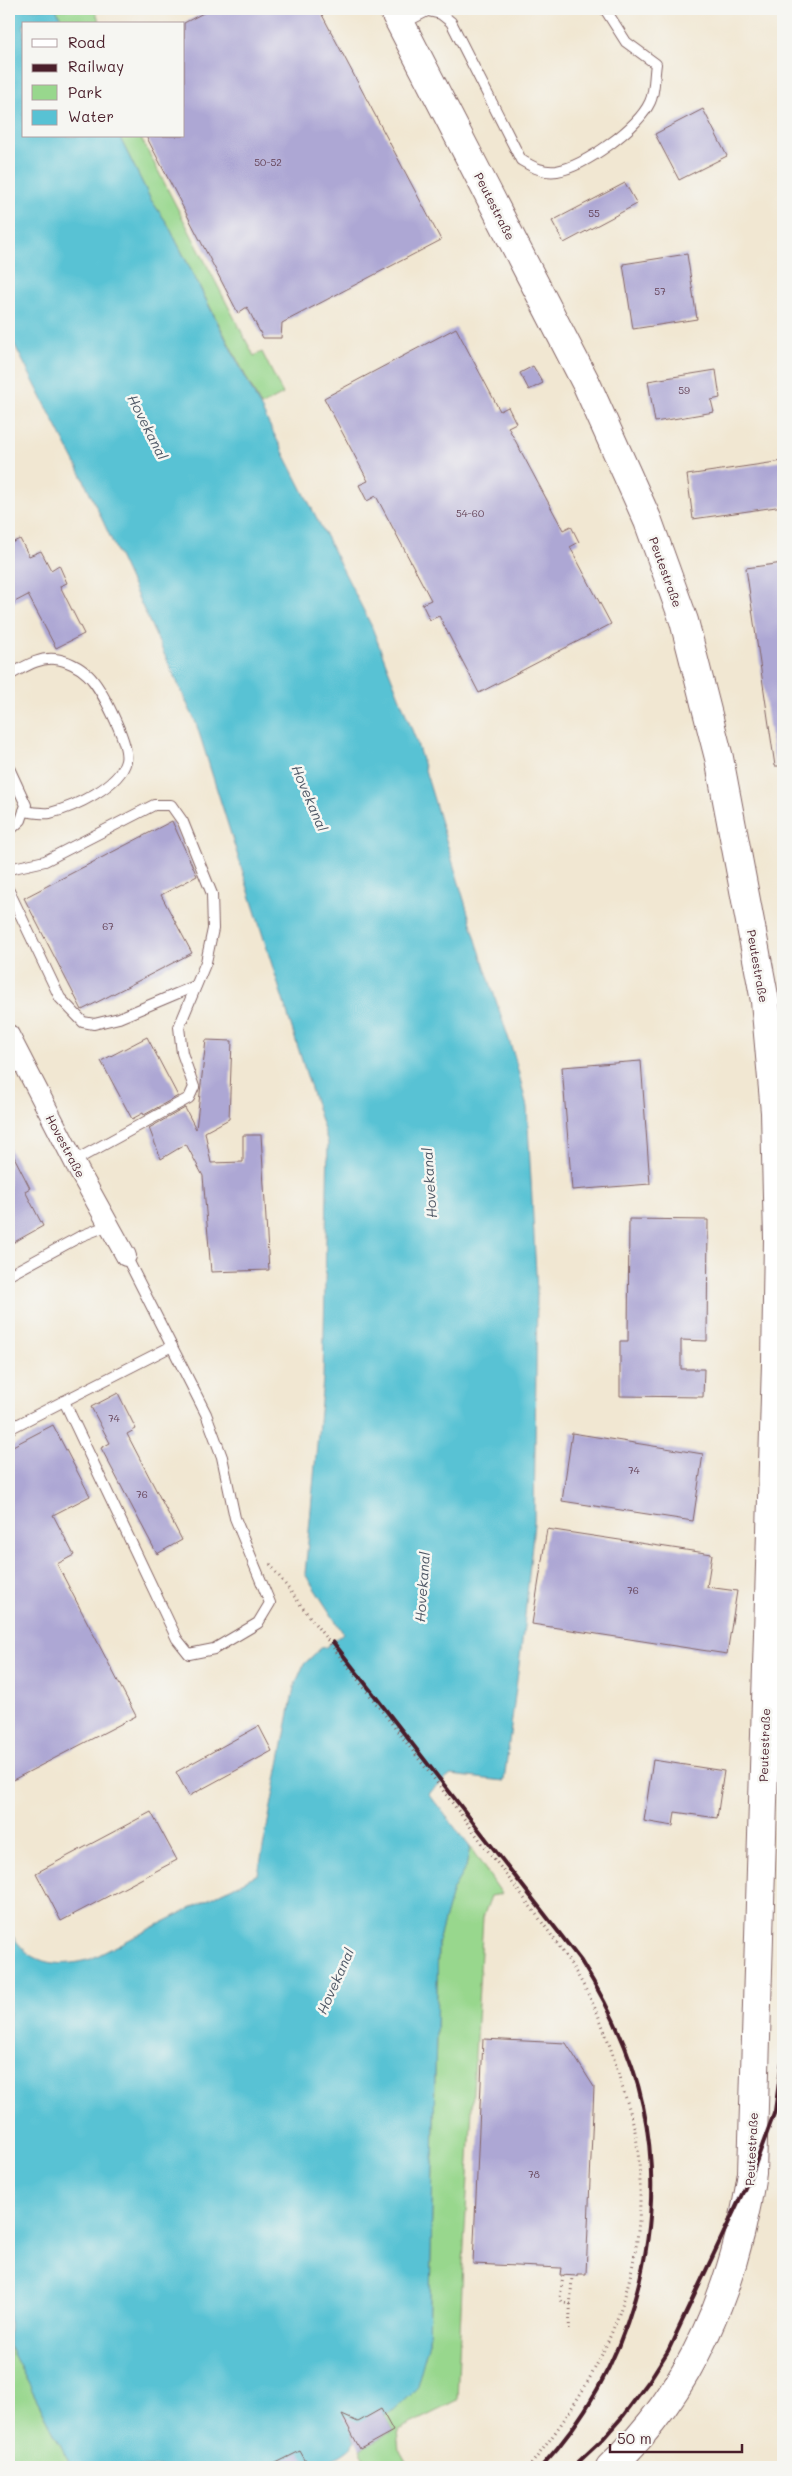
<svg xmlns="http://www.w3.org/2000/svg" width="792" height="2476" viewBox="0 0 792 2476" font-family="Mali,sans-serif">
  <rect width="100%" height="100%" fill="#f6f6f2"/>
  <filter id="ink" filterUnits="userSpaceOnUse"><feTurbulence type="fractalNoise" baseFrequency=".02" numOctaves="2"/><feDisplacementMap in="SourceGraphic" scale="10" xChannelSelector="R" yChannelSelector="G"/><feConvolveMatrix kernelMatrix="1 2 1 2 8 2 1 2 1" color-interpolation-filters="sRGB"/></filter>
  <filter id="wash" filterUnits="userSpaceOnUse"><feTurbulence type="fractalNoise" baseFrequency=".0096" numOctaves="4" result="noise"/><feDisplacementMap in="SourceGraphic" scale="20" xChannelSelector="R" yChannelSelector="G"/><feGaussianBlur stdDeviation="1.12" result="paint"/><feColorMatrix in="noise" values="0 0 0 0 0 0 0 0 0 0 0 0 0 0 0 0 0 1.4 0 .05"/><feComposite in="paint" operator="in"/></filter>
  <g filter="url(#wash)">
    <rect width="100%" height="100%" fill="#f1e7d2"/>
    <g fill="#98d78d" stroke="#717b5c">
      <polygon points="56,9 94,9 101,24 64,24"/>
      <polygon points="119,136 140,136 254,356 262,352 283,394 261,406 167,223 151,200"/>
      <polygon points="470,1847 502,1894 491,1896 483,1917 463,2263 457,2401 398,2430 400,2451 409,2467 369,2467 360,2449 393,2431 384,2415 394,2410 429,2342 438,1942 453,1888 466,1867"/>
      <polygon points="9,2346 72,2467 9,2467"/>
    </g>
    <path fill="#58c2d4" stroke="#517080" d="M9,9H56L64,24H24V136H119L151,200L167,223L371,625L416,740L477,943L515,1058L527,1107L537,1292L534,1523L524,1626L504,1781L451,1775L428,1793L470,1847L466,1867L453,1889L438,1942L429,2342L416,2389L394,2410L384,2415L381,2409L373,2414L377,2422L352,2435L355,2441C349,2453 322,2466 308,2465L305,2459L289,2467H286L282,2460L268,2467H72L9,2346V1930C28,1964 55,1969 91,1959L258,1874L294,1687L304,1664L321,1648L326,1647L343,1633L305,1574L323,1379L328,1143L196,723L83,478L9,334Z"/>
    <g id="blocks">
      <g fill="#ada7d4">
        <polygon points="211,9 319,9 441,240 282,323 281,338 263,338 247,307 238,313 146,136 184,136 184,23"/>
        <polygon points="703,109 727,156 679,180 655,134"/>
        <polygon points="625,183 637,204 564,243 552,221"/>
        <polygon points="687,254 697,319 633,329 623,264"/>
        <polygon points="456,328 500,411 508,407 516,423 508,427 563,530 571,526 579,542 570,547 611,624 479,693 439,616 430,620 422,604 431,600 376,496 367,501 359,485 368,481 324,398"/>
        <polygon points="533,366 543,383 529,390 520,373"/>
        <polygon points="716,370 720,398 711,400 714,412 655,422 648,381"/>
        <polygon points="783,461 783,506 693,519 687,475"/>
        <polygon points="20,539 29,556 41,551 51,570 59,565 67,583 60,586 84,634 56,648 28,595 9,605 9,544"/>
        <polygon points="783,563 783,766 775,766 746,568"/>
        <polygon points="172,821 197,876 161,895 192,953 82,1010 24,898"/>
        <polygon points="147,1037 178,1096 144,1115 143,1113 132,1119 101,1061"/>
        <polygon points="206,1040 232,1041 229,1119 205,1132 211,1163 243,1162 243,1135 261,1135 269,1270 211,1272 203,1176 186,1144 161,1159 149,1128 185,1108 196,1129"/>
        <polygon points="641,1061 650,1184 572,1190 562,1067"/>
        <polygon points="9,1147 30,1188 25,1191 43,1226 9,1245"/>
        <polygon points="629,1219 708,1220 707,1341 681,1340 681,1369 704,1369 703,1397 620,1396 620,1341 628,1341"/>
        <polygon points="118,1393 136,1429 127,1434 182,1540 157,1554 101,1448 110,1443 91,1407"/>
        <polygon points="53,1425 90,1496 53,1515 74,1555 57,1564 136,1716 9,1782 9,1448"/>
        <polygon points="572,1433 703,1454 693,1521 562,1501"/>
        <polygon points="547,1529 712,1554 707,1587 737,1591 727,1654 532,1624"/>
        <polygon points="259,1726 272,1751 189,1796 176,1772"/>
        <polygon points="653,1760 724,1771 717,1818 675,1812 673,1826 644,1821"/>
        <polygon points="151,1812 177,1860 61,1921 36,1873"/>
        <polygon points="483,2039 566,2043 594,2087 586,2274 577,2274 577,2276 560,2275 561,2268 473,2264"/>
        <polygon points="381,2409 393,2431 360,2449 342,2415 358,2422"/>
        <polygon points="300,2451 309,2467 268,2467"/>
      </g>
    </g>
  </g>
  <g filter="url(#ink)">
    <use href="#blocks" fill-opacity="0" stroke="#846565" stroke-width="1"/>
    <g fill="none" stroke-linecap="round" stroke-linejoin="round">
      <defs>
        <g id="lane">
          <path d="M428,11L441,14L451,22L521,160C533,167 543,173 557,171C585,166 638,128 650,102C655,92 654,76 656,64L626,42L605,9"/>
          <polyline points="402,24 431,9"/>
          <path d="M9,675C23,668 38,657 55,659C66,660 80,667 88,675C101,687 130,744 126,761C120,786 74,807 50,813C42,814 32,812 24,811"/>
          <polyline points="9,768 26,805 21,820 9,831"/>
          <polyline points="9,869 45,861 154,805 171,805 183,822 212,894 213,929 206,962 179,1027 182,1053 194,1087 189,1098 74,1161"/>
          <polyline points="9,891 60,998 83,1022 94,1024 119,1018 195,986"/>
          <polyline points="9,1275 81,1236 109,1225"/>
          <polyline points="64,1401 177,1639 189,1654 214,1649 258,1623 270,1603 235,1518 222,1457 206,1414 126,1256"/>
          <polyline points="9,1429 172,1346"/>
        </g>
        <polyline id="street" points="9,1035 79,1171 126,1256"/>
        <path id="secondary" d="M393,9L586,383L648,521L684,621L719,758L765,1001L775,1112L778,1239L776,1363L752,2173C736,2282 693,2391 610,2467"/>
      </defs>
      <use href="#lane" stroke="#846565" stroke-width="12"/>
      <use href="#street" stroke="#846565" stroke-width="22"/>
      <use href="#secondary" stroke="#846565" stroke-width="30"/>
      <g stroke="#846565" stroke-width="3" stroke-dasharray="1 4" stroke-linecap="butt">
        <path d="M270,1564C339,1657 411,1747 480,1840C516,1889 557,1937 586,1990C602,2020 612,2050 621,2083C627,2102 635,2124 637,2144C653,2270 606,2371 529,2467"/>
        <polyline points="563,2276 560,2298 563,2303 571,2304"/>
        <polyline points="569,2330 572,2276"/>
      </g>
      <use href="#lane" stroke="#fff" stroke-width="10"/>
      <use href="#street" stroke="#fff" stroke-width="20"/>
      <use href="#secondary" stroke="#fff" stroke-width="28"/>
      <g stroke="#4a1f2b" stroke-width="4">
        <path d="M333,1642L581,1961C609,2006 632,2053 643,2106C670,2233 628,2373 541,2467"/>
        <polyline points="573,2467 602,2440 623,2416 649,2381 668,2351 752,2173 775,2111 783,2054"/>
      </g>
    </g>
  </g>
  <g text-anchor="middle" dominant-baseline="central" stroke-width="5" stroke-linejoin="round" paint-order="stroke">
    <g font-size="10" fill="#634155">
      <text x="268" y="162">50-52</text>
      <text x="594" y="213">55</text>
      <text x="660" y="291">57</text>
      <text x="684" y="390">59</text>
      <text x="470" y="513">54-60</text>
      <text x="108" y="926">67</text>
      <text x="114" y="1418">74</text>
      <text x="634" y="1470">74</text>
      <text x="142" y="1494">76</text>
      <text x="633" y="1590">76</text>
      <text x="534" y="2174">78</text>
    </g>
    <g font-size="12" fill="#4a1f2b" stroke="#f6f6f2">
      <text transform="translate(495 206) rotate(63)">Peutestraße</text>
      <text transform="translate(666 572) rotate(70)">Peutestraße</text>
      <text transform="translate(758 966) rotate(80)">Peutestraße</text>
      <text transform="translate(66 1146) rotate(62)">Hovestraße</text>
      <text transform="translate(764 1745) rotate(-88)">Peutestraße</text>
      <text transform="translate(751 2149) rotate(-87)">Peutestraße</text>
    </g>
    <g font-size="14" font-style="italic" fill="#4f5866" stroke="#f6f6f2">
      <text transform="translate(148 427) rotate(63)">Hovekanal</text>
      <text transform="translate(310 798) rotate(67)">Hovekanal</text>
      <text transform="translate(429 1183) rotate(-94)">Hovekanal</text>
      <text transform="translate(422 1587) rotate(-86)">Hovekanal</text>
      <text transform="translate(335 1981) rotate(-66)">Hovekanal</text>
    </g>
  </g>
  <rect width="792" height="2476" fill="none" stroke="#f6f6f2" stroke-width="30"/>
  <rect x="22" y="22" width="162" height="115" fill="#f6f6f2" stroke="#b1a0a2"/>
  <rect x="32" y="39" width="25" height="8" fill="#ffffff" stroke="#b1a0a2"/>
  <text x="68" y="48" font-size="15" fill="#4a1f2b">Road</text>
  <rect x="32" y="64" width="25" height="8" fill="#4a1f2b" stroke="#b1a0a2"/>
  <text x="68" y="72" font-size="15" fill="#4a1f2b">Railway</text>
  <rect x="32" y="85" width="25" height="15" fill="#98d78d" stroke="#b1a0a2"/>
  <text x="68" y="98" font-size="15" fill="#4a1f2b">Park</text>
  <rect x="32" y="110" width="25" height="15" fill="#58c2d4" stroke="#b1a0a2"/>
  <text x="68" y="122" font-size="15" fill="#4a1f2b">Water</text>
  <path d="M610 2444v8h132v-8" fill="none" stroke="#4a1f2b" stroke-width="2.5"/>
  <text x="617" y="2444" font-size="15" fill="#4a1f2b" stroke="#f6f6f2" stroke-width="4" paint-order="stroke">50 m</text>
</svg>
